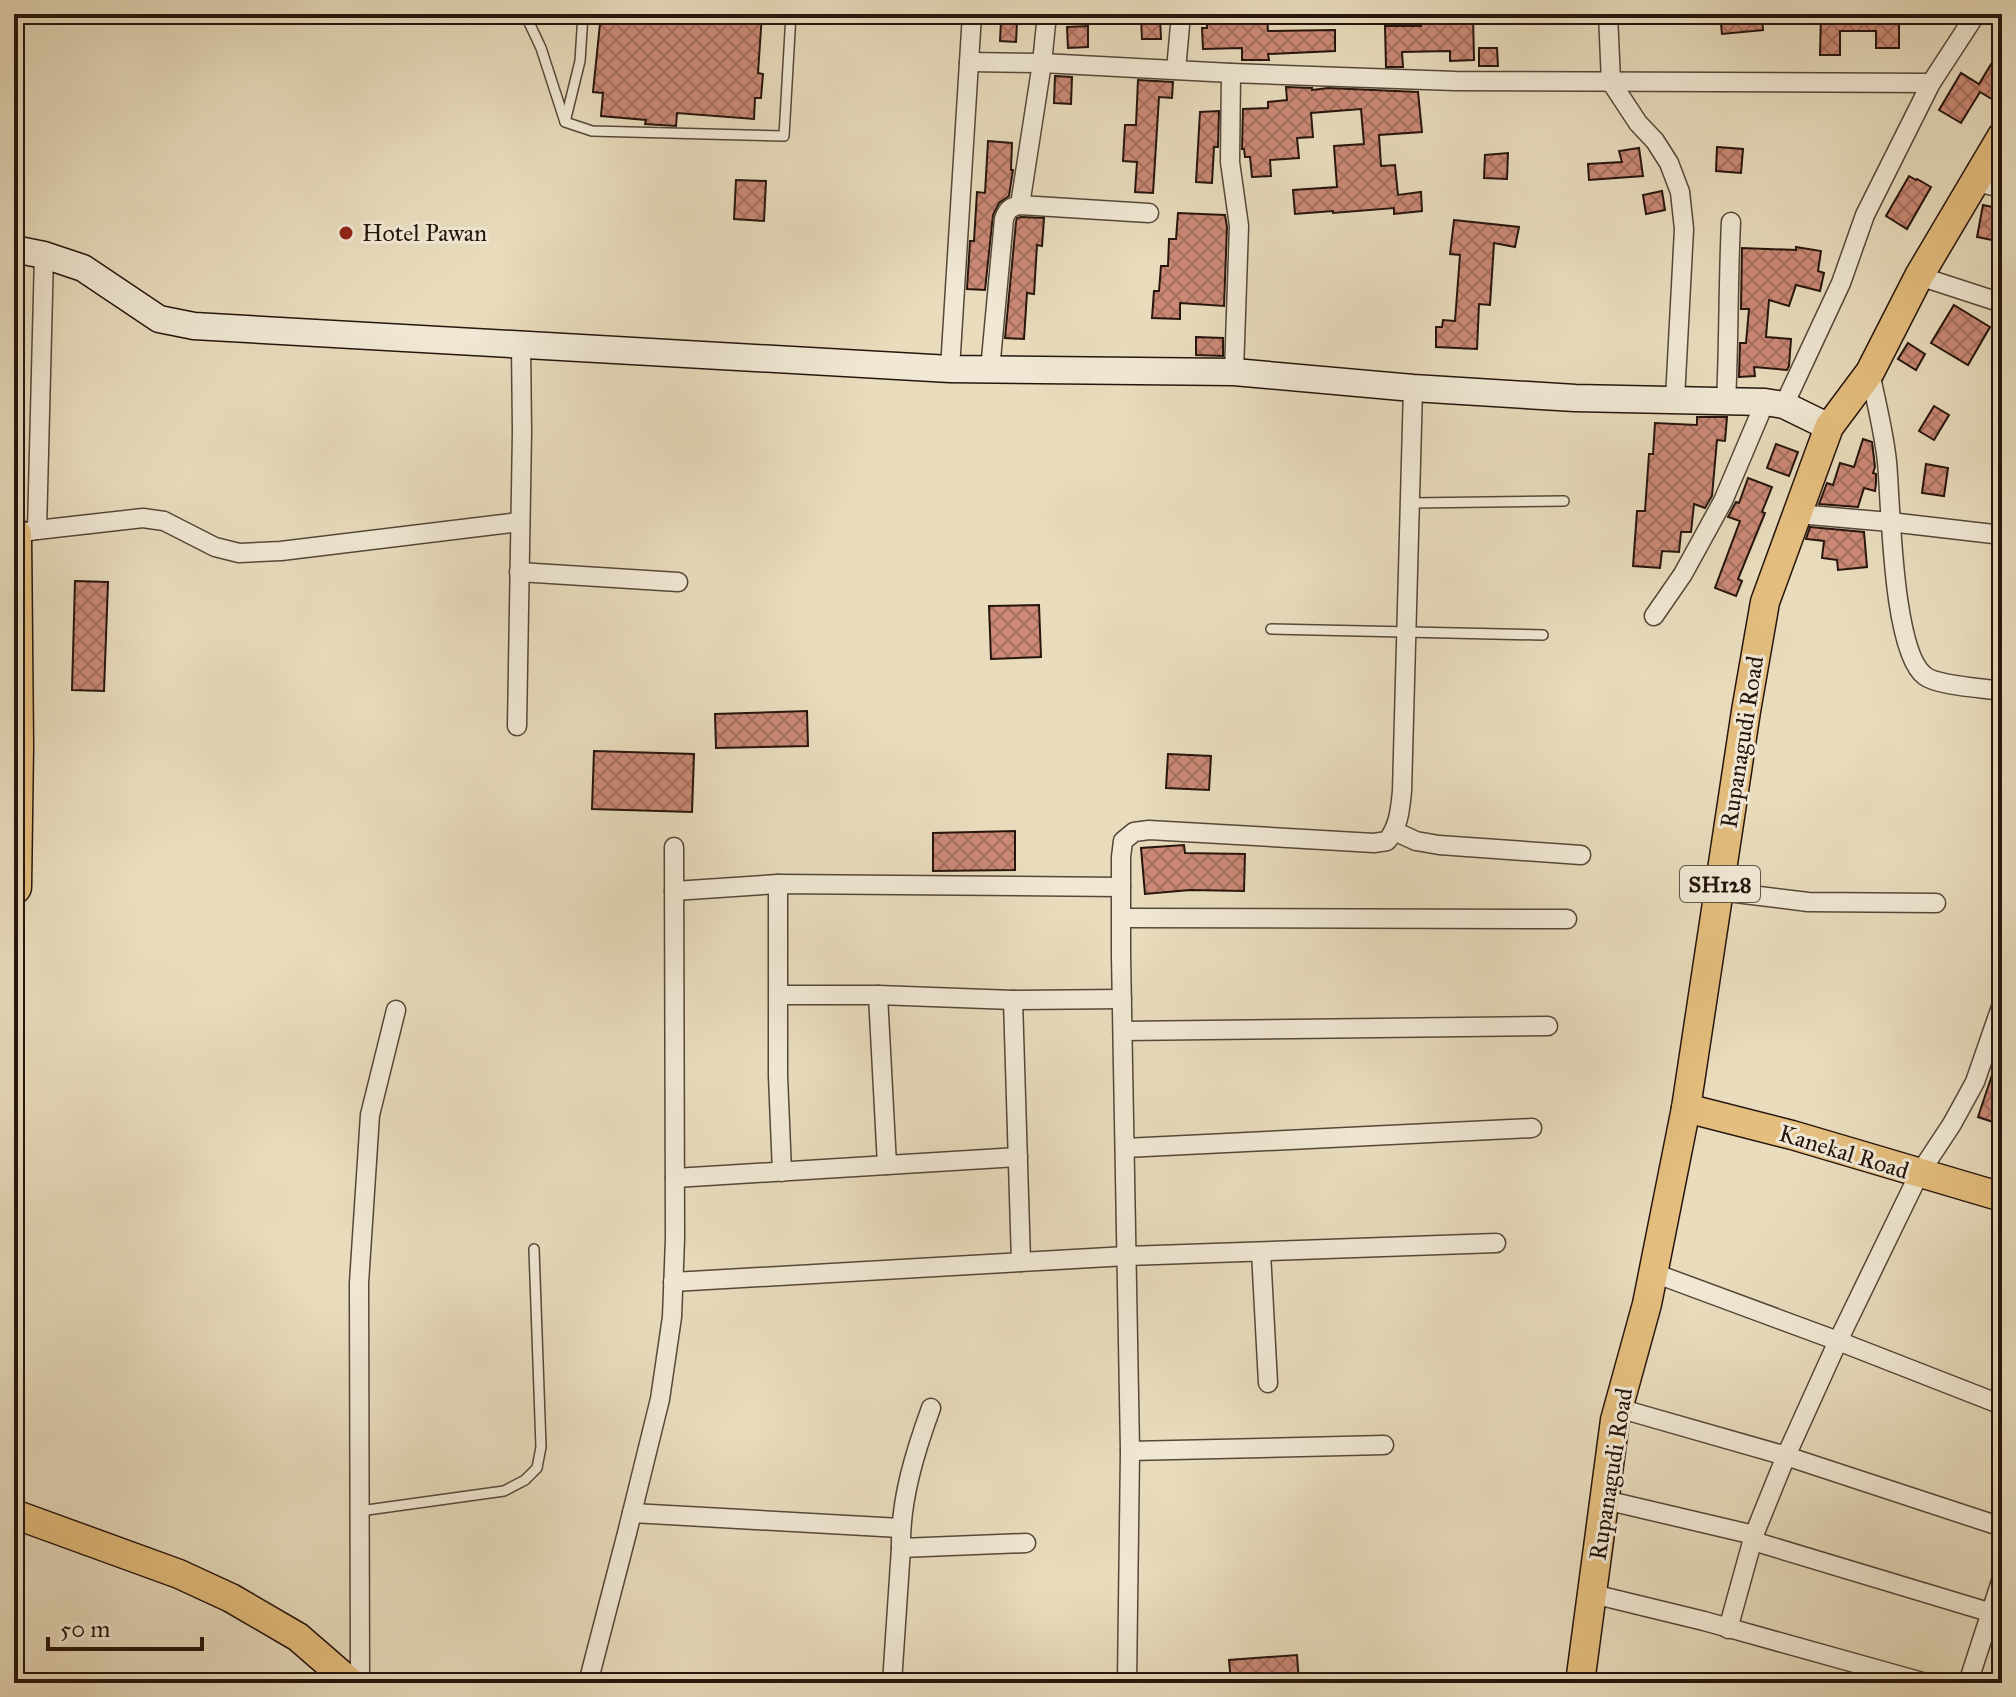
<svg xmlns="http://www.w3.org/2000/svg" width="2016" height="1697" viewBox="0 0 2016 1697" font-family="'IM FELL Great Primer',serif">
  <defs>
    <pattern id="building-cross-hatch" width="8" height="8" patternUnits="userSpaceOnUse" patternTransform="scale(2)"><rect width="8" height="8" fill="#cb8976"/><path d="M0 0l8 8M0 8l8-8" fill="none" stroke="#a56f5f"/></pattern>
  </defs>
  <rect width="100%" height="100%" fill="#e8dcbd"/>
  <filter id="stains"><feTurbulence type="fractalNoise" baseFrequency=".0025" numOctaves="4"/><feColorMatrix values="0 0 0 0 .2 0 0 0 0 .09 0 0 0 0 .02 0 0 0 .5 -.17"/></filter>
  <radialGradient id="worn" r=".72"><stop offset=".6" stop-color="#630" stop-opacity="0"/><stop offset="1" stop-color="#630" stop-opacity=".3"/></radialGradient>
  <g fill="url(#building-cross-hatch)" stroke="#26150d" stroke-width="2">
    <polygon points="601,14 762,14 758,73 763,74 761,98 755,98 754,119 677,113 676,126 645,124 646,120 601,116 603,93 593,92"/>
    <polygon points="1207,14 1267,14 1268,31 1335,30 1335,51 1268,54 1269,60 1242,60 1242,48 1203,49 1202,28 1207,28"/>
    <polygon points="1421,14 1473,14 1474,60 1450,61 1450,51 1402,52 1403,67 1386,67 1385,26 1421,26"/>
    <polygon points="1720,14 1762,14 1763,30 1722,34"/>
    <polygon points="1821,14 1899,15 1899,48 1876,48 1876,31 1840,31 1840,55 1820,55"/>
    <polygon points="1141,18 1160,18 1161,39 1142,39"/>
    <polygon points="1001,21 1017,22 1016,42 1000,41"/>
    <polygon points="1088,26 1088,47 1068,48 1067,27"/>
    <polygon points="2002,46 2002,90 1995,101 1980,92 1961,123 1939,110 1961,73 1979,84"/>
    <polygon points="1479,48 1497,48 1498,66 1479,66"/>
    <polygon points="1055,76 1072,77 1071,104 1054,103"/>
    <polygon points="1138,80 1173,82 1172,98 1159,97 1153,193 1135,192 1137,162 1123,161 1125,125 1136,125"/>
    <polygon points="1286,87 1312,88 1312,90 1328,88 1418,92 1422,132 1379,135 1381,166 1395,165 1398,195 1421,192 1422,211 1394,214 1394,208 1333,213 1333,211 1295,214 1293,190 1337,187 1334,146 1364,144 1361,109 1311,113 1313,137 1297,138 1299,158 1270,160 1271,176 1252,177 1250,157 1245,157 1244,149 1242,149 1243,109 1268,108 1268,102 1287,100"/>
    <polygon points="1219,111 1218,147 1214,147 1212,183 1196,182 1200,112"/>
    <polygon points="988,141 1012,143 1011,170 1013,170 1009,196 999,203 993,215 985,290 967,289 970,241 974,241 977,192 985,193"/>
    <polygon points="1717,147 1743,149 1741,173 1716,171"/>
    <polygon points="1639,148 1643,176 1589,180 1588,164 1622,162 1619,151"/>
    <polygon points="1508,153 1507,179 1484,178 1485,155"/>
    <polygon points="1909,176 1916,180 1917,179 1931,187 1907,229 1886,216"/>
    <polygon points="736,180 766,181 764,221 734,219"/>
    <polygon points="1662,191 1665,210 1646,214 1643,195"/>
    <polygon points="1983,205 2002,209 2002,242 1977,237"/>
    <polygon points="1178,213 1225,215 1227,227 1224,306 1180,303 1180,319 1152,318 1154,291 1159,291 1161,266 1168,266 1169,239 1176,239"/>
    <polygon points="1021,217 1044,218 1042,246 1037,245 1034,294 1027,293 1024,339 1005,338 1016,222 1017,218"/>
    <polygon points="1454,220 1519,227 1515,247 1494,243 1490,305 1479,304 1477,349 1436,347 1436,327 1442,327 1443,320 1455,321 1460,255 1450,254"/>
    <polygon points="1796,247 1821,251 1818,271 1824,273 1820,291 1796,285 1789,306 1769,300 1766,337 1791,339 1789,366 1787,370 1754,367 1755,376 1739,377 1740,343 1746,343 1749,309 1741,309 1742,248 1796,250"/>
    <polygon points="1954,305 1990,327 1968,365 1931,343"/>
    <polygon points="1196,337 1223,338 1223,356 1196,355"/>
    <polygon points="1908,343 1925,354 1916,370 1898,359"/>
    <polygon points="1934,406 1949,415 1934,440 1919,431"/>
    <polygon points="1697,417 1727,417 1725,441 1717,440 1712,496 1705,508 1694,504 1691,532 1681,532 1679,552 1662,551 1660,568 1633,566 1637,511 1645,511 1649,454 1653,454 1655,423 1697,425"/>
    <polygon points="1863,439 1872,442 1875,467 1873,473 1876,474 1876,483 1875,491 1864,488 1858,507 1819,504 1827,483 1833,485 1840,463 1854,467"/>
    <polygon points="1776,444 1798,452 1789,476 1767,468"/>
    <polygon points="1926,464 1948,468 1944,496 1922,493"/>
    <polygon points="1748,478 1772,487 1762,512 1765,513 1738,579 1742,581 1736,596 1715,588 1740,521 1728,517 1736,502 1739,503"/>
    <polygon points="1810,527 1864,532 1867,567 1838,570 1837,560 1822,558 1824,541 1806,539"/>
    <polygon points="75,581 108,582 104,691 72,690"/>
    <polygon points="1039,605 1041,657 991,659 989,606"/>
    <polygon points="807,711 808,746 716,748 715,714"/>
    <polygon points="594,751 694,754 692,812 592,809"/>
    <polygon points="1168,754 1211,756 1209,790 1166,788"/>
    <polygon points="1015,831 1015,870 933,871 933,833"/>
    <polygon points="1184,845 1185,853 1245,854 1244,891 1190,890 1145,894 1141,848"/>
    <polygon points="1999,1054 2002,1055 2002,1125 1978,1117"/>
    <polygon points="1297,1655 1299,1683 1231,1683 1229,1660"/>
  </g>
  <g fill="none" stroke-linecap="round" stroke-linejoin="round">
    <defs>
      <g id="lane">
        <polyline points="525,14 541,48 565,122 592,131 784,136 791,14"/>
        <polyline points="565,122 580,61 583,14"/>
        <polyline points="1411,503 1564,501"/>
        <polyline points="1271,629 1543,635"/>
        <polyline points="360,1511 504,1491 525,1480 537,1468 541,1447 534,1249"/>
      </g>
      <g id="street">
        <polyline points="1608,14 1611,82 1638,123 1655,141 1669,163 1680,192 1684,229 1675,399"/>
        <polyline points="969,62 1042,63 1231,73 1455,81 1931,83"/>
        <polyline points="1176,70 1181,14"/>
        <polyline points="1231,73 1230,162 1239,226 1234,372"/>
        <polyline points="1975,182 2002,188"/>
        <polyline points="1020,205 1042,63 1047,14"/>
        <polyline points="1919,276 2002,303"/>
        <polyline points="950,369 972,14"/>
        <path d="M990,370L1004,219C1007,210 1010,207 1020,205L1149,213"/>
        <path d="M1870,372C1876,402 1884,432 1887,462C1891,504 1892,652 1925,676C1938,686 1984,688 2002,691"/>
        <path d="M1726,402C1729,342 1728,282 1731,222"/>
        <polyline points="1784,405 1841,283 1865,215 1931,83 1976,14"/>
        <polyline points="1798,514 1890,522 2002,535"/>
        <polyline points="37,530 44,255"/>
        <polyline points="14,534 37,530 143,518 164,521 215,547 239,553 281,551 519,522"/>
        <polyline points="519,572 678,582"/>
        <polyline points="1654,616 1683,574 1723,501 1765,402"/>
        <polyline points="517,726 522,432 521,345"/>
        <polyline points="1394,831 1416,841 1439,845 1581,855"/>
        <polyline points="778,884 778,1076 782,1172"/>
        <polyline points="674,891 778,884 1121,887"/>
        <polyline points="1719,891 1808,902 1936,903"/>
        <polyline points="1122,918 1567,919"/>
        <polyline points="779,995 878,995 1013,1000 1122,999"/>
        <polyline points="878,995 887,1165"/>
        <polyline points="1013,1000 1021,1262"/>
        <polyline points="1123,1031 1548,1026"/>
        <polyline points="1125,1148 1532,1128"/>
        <polyline points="675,1178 1018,1157"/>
        <polyline points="1261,1252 1268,1383"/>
        <polyline points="1654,1273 1838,1341 2002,1405"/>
        <polyline points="673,1282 1127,1256 1496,1243"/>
        <polyline points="1618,1408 1786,1456 2002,1527"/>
        <polyline points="1130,1451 1384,1445"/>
        <polyline points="1605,1500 1754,1535"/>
        <polyline points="632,1513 900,1528"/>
        <polyline points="1753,1541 2002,1616"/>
        <polyline points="901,1548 1026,1543"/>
        <polyline points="1593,1594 1704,1621 1926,1683"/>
        <polyline points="1728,1629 1754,1535 1786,1456 1838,1341 1919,1174 1952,1124 1975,1082 2002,1004"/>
        <polyline points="360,1683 359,1283 370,1115 396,1010"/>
        <polyline points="588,1683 627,1533 660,1399 672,1317 675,1239 674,847"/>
        <path d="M892,1683L901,1548C900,1500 915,1452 931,1408"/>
        <path d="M1127,1683L1130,1451L1121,955V857L1123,841L1134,832L1149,830L1374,843L1387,841C1399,826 1400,810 1402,791L1413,388"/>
        <polyline points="1968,1683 2002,1578"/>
      </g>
      <polyline id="secondary" points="14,249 44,255 83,268 159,319 194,326 950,369 1234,372 1413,388 1575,398 1765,402 1784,405 1829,427"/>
      <g id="primary">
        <polyline points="1686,1108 1792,1135 2002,1197"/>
        <polyline points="14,1514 179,1574 231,1598 298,1637 351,1683"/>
        <polyline points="1580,1683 1615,1420 1647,1304 1686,1108 1746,711 1765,602 1829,427 1870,372 1919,276 2002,136"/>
      </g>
      <polyline id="highway" points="14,535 16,746 14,887"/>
    </defs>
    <use href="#lane" stroke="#564739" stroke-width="12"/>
    <use href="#street" stroke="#564739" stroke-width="21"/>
    <use href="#secondary" stroke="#26150d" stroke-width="29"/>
    <use href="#primary" stroke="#26150d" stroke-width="31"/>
    <use href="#highway" stroke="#26150d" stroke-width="37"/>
    <use href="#lane" stroke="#f0e8d4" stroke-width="9"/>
    <use href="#street" stroke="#f0e8d4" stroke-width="18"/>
    <use href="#secondary" stroke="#f0e8d4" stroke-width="26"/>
    <use href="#primary" stroke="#e4be7e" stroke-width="28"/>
    <use href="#highway" stroke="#e4be7e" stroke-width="34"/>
  </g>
  <circle fill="#8f2418" stroke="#f0e8d4" stroke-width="3" cx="346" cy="233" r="8"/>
  <g text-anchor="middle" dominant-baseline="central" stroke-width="6" stroke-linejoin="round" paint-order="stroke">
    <rect fill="#f0e8d4" stroke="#635449" stroke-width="2" x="1680" y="866" width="80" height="36" rx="6"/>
    <g font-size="22" font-weight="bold" fill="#26150d">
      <text x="1720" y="884">SH128</text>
    </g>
    <g font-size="24" fill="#26150d" stroke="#f0e8d4" text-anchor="start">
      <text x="362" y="233">Hotel Pawan</text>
    </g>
    <g font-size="24" fill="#26150d" stroke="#f0e8d4">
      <text transform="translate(1742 742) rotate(-81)">Rupanagudi Road</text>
      <text transform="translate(1844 1152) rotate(17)">Kanekal Road</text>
      <text transform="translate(1611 1474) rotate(-81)">Rupanagudi Road</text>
    </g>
  </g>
  <rect width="2016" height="1697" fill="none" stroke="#e8dcbd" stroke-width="48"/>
  <rect x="16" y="16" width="1984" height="1665" fill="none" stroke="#26150d" stroke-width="4"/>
  <rect x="24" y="24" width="1968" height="1649" fill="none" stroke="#26150d" stroke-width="2"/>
  <path d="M48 1637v12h154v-12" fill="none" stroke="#26150d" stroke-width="4"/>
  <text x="60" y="1637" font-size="24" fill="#26150d" stroke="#f0e8d4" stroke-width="6" paint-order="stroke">50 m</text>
  <rect width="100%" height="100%" filter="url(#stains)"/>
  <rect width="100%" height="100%" fill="url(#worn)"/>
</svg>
